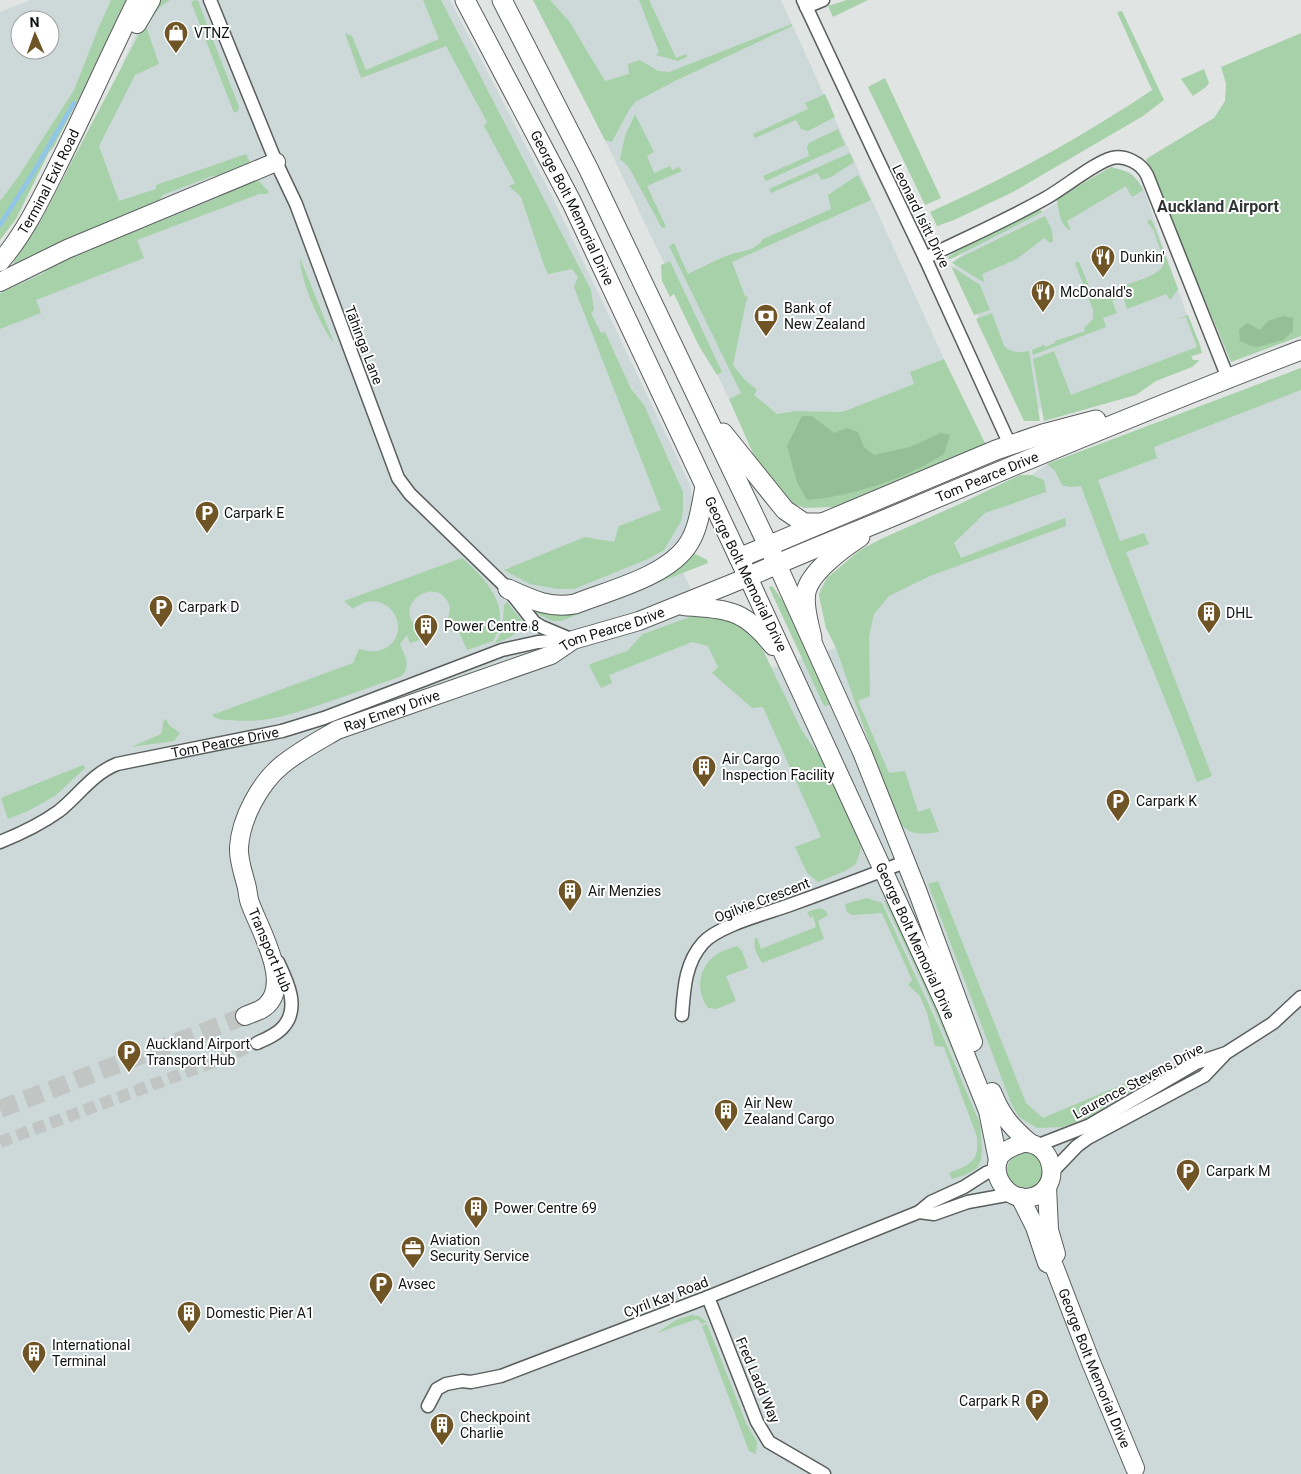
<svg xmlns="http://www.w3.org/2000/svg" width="1301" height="1474" viewBox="0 0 1301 1474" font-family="Roboto,sans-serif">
  <rect width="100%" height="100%" fill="#e0e5e4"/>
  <g fill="#ccd9d8" fill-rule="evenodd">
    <path d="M31,0H111L98,29L74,90L18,177L0,201V12ZM20,20H50V50H20Z"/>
    <polygon points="151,0 450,0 553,198 690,485 693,504 686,535 674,551 701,613 754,632 772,668 836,648 826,628 819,595 820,589 827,578 859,551 881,539 962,503 1020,475 1032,475 1047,464 1301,368 1301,1474 0,1474 0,305 39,252"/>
    <polygon points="533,0 781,0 944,359 910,372 914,384 842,412 795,411 777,414 747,390 729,399 605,140"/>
    <polygon points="1111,167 1130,172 1143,187 1200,353 1180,362 1027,413 954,270 955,262 966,250 1047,209"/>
  </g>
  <g fill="#a7d1a9">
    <polygon points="111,0 130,0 53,148 49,152 16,219 0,240 0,201 18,177 74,90 98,29"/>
    <polygon points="157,0 170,0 161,6 146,26 159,64 135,75 99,146 119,201 156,189 156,185 246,154 253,168 247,172 212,176 163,195 156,204 14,267 13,265 15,260 42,218"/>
    <polygon points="195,0 198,1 239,107 238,111 234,113 191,2"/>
    <polygon points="423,0 441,0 591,290 594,310 591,313 601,333 605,332 631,389 644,405 683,492 683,510 681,521 664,550 648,559 574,589 558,589 530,584 504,570 585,537 614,542 619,526 661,510 574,287 578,277 572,269 548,274 545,268 521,197 509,186 515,183 484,126 487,122 446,46 361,78 345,33 352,36 366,70 439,39"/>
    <polygon points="533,0 550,0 569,21 605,81 629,74 628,64 640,60 658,71 669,72 792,24 792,26 675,81 635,102 629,110 612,142 605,140"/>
    <polygon points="639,0 649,0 676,58 686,54 687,57 678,61 656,55 659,52"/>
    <polygon points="847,0 868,0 833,17 828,6"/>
    <path d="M1122,11L1164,100L1143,116L1013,192L954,220L937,226L930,212C1007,178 1082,137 1152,90L1117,12Z"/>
    <polygon points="1301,33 1301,336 1231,362 1146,159 1214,118 1225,101 1226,84 1221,67"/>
    <polygon points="1204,69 1209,83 1206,87 1193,96 1181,79"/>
    <polygon points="885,78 941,198 925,205 868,87"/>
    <polygon points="825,94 835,117 808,131 801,129 796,120 755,138 753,134 808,109 805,103"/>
    <polygon points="635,114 654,152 647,156 654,173 670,166 672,170 679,167 682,171 647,186 666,227 662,228 628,166 620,159 625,136"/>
    <polygon points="838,129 845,145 766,181 763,176 809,156 807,147 809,143"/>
    <polygon points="850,153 854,162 831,177 822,180 817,173 771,193 769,189"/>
    <path d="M1111,167C1128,172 1135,173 1143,190L1134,196H1131L1126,186L1067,221L1071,230C1060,228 1059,210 1057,200L1059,197Z"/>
    <path d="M858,175L871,200L732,262L745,296L748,297L746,302L733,365L744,379L757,390L754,395L777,414L795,411L842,412L914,384L910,372L944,359L986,445L835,507L804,508L783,499L760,469L729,399L741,393L669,246L674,243L688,274C703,267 717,259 732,254C745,250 755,251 763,239L831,209L828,195Z"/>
    <polygon points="257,179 269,192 267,194 259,194 137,240 144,258 36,300 41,313 0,329 0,293 40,275 77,250 99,242 134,232 217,198 239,186"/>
    <polygon points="1040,209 1042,212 1039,214 951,259 947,258 957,250"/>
    <polygon points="1045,216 1052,230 1053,241 1050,243 1044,238 1017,259 982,274 985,283 952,263 957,259"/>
    <path d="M1150,219L1153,223L1178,289L1171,299H1169L1166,294L1127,309L1124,299L1130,296L1126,285C1136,281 1160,275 1163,265C1164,259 1161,252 1159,246C1156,237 1154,228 1147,222Z"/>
    <path d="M300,258L333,340L332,341C319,322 300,280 300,258Z"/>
    <polygon points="670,261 722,372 717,375 699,346 674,294 670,297 662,281 661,265"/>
    <path d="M1079,262L1091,291C1101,297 1111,290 1122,286L1125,294L1112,301L1117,313L1103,318L1106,327L1033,355L1032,350L1044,345L1045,347L1055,343V341L1085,331L1084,328L1093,319V310L1075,263Z"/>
    <polygon points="951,266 980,285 990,310 974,315"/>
    <path d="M992,313L1004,346C1011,353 1020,353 1029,351L1040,421H1024L976,319Z"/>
    <polygon points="1188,315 1200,345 1202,353 1191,356 1193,360 1198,360 1199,361 1192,367 1156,381 1136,395 1044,421 1033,359 1054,351 1071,395 1197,347 1186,317 1178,319"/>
    <polygon points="1301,368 1301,390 1154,447 1157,458 1098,480 1120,541 1144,533 1149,544 1126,552 1212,776 1197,782 1178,732 1113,571 1081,486 1070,487 1062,485 1055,471 1047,464"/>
    <path d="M1020,475H1032L1044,480L1046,492L985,513L954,543L961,558L1065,518L1066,526L930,576L889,596L874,614L869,636L870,696L858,701L889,773L905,771L918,812L930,808L939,832C916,835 908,836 895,816L836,648L826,628L819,595L827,578L859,551L881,539L962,503Z"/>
    <polygon points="690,551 707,560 708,563 561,621 552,621 532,611 534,608 542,610"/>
    <path d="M462,558C486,579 513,607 493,641L467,650L458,630L452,632C451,629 448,624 448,621C448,614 452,610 448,602C432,573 387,611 423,631L420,640L410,643L407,635L400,644C405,656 411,665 402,676C377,685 353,693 328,702C295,713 266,724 230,720C224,720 217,720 212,715L353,663L359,649C369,652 377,653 386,648C416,629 385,583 353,609L344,601Z"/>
    <path d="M772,586C799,620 814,664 832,704L824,706L769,587Z"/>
    <path d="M507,602L522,621C521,635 506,639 494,644C504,633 503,618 504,605Z"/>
    <polygon points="701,613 713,613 754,632 802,731 822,759 858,831 861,848 856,864 845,871 818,882 807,873 795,847 821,837 763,707 752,708 712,673 718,667 708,646 692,642 609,675 612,683 601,688 590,667 590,664 627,651 643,634"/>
    <polygon points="166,719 169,725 180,733 174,741 131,747 161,734 164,720"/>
    <polygon points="83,765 85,768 55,796 28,811 8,819 1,798"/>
    <polygon points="938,881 1026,1103 1043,1118 1133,1080 1139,1087 1089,1117 1063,1127 1037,1128 1019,1117 1011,1103 928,884"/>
    <path d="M867,898L882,903L939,1027L980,1124L982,1149L981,1160L977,1168L965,1175L952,1179L949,1173C971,1164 979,1162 977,1137L944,1047L935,1046L927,1013L920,996L908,985L912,980L882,913L852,915L847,912L845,904Z"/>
    <polygon points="887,900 970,1083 983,1126 972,1096 924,986 884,901"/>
    <path d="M820,908L826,911L828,915L818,921L824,939L762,963C757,954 753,948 755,938H757L761,949L816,927L813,916L810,918L807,912Z"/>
    <path d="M737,946L742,951L748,968L726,976L736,1001L716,1009L708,1008C697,992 697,972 712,958C718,952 729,949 737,946Z"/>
    <circle cx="1025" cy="1171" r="18"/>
    <polygon points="691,1315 698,1316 707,1322 702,1324 697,1319 657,1333 676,1320"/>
    <polygon points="707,1324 746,1423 757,1442 756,1454 749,1451 702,1326"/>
  </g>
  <g fill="#95bf97">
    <polygon points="1283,316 1293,318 1293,331 1283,340 1257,347 1251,346 1240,341 1239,330 1247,323 1260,330 1268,321"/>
    <path d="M802,416H812L834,433L847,428L858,432L864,447L874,455L910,447L941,433L950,435L944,454C905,479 853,496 807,500L797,482L787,446Z"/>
  </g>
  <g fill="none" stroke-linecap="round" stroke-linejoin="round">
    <polyline stroke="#91c6e7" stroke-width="4.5" points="0,225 30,178 74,103"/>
    <polyline stroke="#c1c6c5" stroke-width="12" stroke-dasharray="12 6" stroke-linecap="butt" points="0,1142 224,1058 257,1043"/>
    <polyline stroke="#c1c6c5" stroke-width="18" stroke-dasharray="18 9" stroke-linecap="butt" points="0,1109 245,1016"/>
    <defs>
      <g id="street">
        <polyline points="210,0 276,162 296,204 398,478 410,494 508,589 534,622 542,627 573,640"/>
        <polyline points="803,0 877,158 925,258 1010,445"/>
        <polyline points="806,7 823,0"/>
        <path d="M925,258C966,238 1007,220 1046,198C1064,188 1094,163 1112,158C1125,155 1141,163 1147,175L1228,378"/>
        <path id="s1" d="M0,842C20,834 41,824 59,811C79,795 92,774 117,764L282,731L324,718L502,650L538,642L568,640"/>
        <path d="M682,1015C684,989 685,963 703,943C718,926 764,914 787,906C826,892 866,877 905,862"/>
        <path d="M257,1043C266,1039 278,1034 284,1026C300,1007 287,981 278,962"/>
        <polyline points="1036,1146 1090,1125 1196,1063 1226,1053 1273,1023 1301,997"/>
        <polyline points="1052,1172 1077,1146 1088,1138 1204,1076 1224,1055"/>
        <polyline points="919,1212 934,1214 968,1202 1012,1194"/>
        <polyline points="708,1297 757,1422 769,1442 824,1474"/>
        <polyline points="428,1406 437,1389 446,1384 462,1381 471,1382 501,1376 708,1297 919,1212 931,1202 964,1187 986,1173 997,1169"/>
      </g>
      <g id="secondary">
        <polyline points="137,24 151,0"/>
        <path id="s2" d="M0,262C25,233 42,197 59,163C86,109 110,54 137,0"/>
        <polyline points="0,282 67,249 276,162"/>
        <polyline points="777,564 862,752 917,890 973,1042"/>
        <path d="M683,606C728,610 743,608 773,646"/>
        <path id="s3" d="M245,1016C250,1014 255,1012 260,1010C297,990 259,929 250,903C248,898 248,893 247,888C244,875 238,860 239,847C241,818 260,783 282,765C299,751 318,741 337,730L551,655L573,640L639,621L748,577L947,1009L988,1111L998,1160"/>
        <path d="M992,1092C1001,1115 1011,1127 1030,1143"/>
        <path d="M1023,1143C1056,1141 1064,1194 1027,1198C1008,1199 992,1178 998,1160C1001,1151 1014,1146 1023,1143Z"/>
        <polyline points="1047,1187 1049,1230 1056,1254"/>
        <path id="s4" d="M1020,1197L1035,1227L1047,1263L1054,1266L1090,1360L1135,1468"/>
      </g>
      <g id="primary">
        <path id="s5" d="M465,0L572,203L748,577C803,552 859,531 915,507C1043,453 1171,400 1301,350"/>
        <polyline points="502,0 588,168 777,564"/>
        <polyline points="723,433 785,510 804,523 822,523"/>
        <polyline points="739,558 996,450 1043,434 1096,420"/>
        <path d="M508,589C530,599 550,609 575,604C610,590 669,576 689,543C699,527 701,506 705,487"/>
        <path d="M812,638C809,624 803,606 806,592C810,572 843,548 860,537"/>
      </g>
    </defs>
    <use href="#street" stroke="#5a5e5d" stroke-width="15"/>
    <use href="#secondary" stroke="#5a5e5d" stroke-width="20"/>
    <use href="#primary" stroke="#5a5e5d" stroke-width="21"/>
    <use href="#street" stroke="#fff" stroke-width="12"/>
    <use href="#secondary" stroke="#fff" stroke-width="18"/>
    <use href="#primary" stroke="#fff" stroke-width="19"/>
  </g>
  <defs>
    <symbol id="shop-pin" viewBox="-11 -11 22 30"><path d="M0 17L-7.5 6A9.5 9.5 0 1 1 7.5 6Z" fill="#6f5426" stroke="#fff"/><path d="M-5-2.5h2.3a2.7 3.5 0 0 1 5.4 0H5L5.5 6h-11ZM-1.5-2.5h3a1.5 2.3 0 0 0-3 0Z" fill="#fff"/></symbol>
    <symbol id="restaurant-pin" viewBox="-11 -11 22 30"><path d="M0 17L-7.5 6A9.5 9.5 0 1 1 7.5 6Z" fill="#6f5426" stroke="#fff"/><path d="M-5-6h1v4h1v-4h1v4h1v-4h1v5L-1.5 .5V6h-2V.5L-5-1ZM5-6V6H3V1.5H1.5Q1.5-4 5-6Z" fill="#fff"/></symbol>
    <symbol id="bank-pin" viewBox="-11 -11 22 30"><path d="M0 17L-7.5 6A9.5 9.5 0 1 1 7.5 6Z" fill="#6f5426" stroke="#fff"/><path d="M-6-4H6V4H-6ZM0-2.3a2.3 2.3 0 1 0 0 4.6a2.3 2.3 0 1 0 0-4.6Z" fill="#fff"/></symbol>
    <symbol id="parking-pin" viewBox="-11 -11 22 30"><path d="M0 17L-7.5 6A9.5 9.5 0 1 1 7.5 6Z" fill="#6f5426" stroke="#fff"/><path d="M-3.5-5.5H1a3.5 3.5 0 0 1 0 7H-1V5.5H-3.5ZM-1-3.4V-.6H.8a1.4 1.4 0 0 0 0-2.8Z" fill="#fff"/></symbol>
    <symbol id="building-pin" viewBox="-11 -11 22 30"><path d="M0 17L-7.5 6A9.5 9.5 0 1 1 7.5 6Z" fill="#6f5426" stroke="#fff"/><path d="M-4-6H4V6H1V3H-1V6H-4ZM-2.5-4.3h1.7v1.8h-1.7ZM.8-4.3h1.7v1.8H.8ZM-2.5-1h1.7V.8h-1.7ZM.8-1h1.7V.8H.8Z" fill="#fff"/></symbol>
    <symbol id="office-pin" viewBox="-11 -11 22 30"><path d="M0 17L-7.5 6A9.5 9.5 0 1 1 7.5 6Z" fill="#6f5426" stroke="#fff"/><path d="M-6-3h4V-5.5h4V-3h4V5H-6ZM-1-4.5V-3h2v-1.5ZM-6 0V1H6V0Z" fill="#fff"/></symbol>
  </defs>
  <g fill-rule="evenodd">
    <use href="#shop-pin" x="162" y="19" width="28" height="38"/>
    <use href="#restaurant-pin" x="1089" y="243" width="28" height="38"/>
    <use href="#restaurant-pin" x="1029" y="278" width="28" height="38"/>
    <use href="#bank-pin" x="752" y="302" width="28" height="38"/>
    <use href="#parking-pin" x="193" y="499" width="28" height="38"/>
    <use href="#parking-pin" x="147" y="593" width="28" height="38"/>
    <use href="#building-pin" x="1195" y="599" width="28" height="38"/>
    <use href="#building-pin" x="412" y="612" width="28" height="38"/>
    <use href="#building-pin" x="690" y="753" width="28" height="38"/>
    <use href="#parking-pin" x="1104" y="787" width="28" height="38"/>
    <use href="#building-pin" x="556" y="877" width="28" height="38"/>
    <use href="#parking-pin" x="115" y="1038" width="28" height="38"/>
    <use href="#building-pin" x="712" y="1097" width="28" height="38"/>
    <use href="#parking-pin" x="1174" y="1157" width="28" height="38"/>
    <use href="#building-pin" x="462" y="1194" width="28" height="38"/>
    <use href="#office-pin" x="399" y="1234" width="28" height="38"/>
    <use href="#parking-pin" x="367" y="1270" width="28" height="38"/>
    <use href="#building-pin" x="175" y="1299" width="28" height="38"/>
    <use href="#building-pin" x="20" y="1339" width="28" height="38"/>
    <use href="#parking-pin" x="1023" y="1387" width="28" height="38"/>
    <use href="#building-pin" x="428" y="1411" width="28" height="38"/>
  </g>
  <g text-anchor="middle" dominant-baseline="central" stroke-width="4" stroke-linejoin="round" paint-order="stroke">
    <g font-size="14" fill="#121414" stroke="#fff" text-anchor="start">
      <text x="194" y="33">VTNZ</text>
      <text x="1120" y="257">Dunkin'</text>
      <text x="1060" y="292">McDonald's</text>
      <text x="784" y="308">Bank of<tspan x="784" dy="16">New Zealand</tspan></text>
      <text x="224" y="513">Carpark E</text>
      <text x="178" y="607">Carpark D</text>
      <text x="1226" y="613">DHL</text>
      <text x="444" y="626">Power Centre 8</text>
      <text x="722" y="759">Air Cargo<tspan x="722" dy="16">Inspection Facility</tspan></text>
      <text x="1136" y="801">Carpark K</text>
      <text x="588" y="891">Air Menzies</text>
      <text x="146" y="1044">Auckland Airport<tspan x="146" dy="16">Transport Hub</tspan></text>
      <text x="744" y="1103">Air New<tspan x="744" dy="16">Zealand Cargo</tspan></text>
      <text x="1206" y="1171">Carpark M</text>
      <text x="494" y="1208">Power Centre 69</text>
      <text x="430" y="1240">Aviation<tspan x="430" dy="16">Security Service</tspan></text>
      <text x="398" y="1284">Avsec</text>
      <text x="206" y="1313">Domestic Pier A1</text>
      <text x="52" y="1345">International<tspan x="52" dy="16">Terminal</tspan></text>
      <text x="1020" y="1401" text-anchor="end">Carpark R</text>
      <text x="460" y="1417">Checkpoint<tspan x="460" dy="16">Charlie</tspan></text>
    </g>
    <g font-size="14" fill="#121414" stroke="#fff">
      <text stroke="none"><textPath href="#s2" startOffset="94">Terminal Exit Road</textPath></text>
      <text stroke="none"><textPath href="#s5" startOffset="234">George Bolt Memorial Drive</textPath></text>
      <text transform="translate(921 216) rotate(64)">Leonard Isitt Drive</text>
      <text transform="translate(364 345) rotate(69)">Tāhinga Lane</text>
      <text stroke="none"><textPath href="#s5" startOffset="902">Tom Pearce Drive</textPath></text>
      <text transform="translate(746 574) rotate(64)">George Bolt Memorial Drive</text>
      <text stroke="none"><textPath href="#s3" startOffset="645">Tom Pearce Drive</textPath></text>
      <text stroke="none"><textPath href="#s3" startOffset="409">Ray Emery Drive</textPath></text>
      <text stroke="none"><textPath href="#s1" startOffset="252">Tom Pearce Drive</textPath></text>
      <text transform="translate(762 900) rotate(-21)">Ogilvie Crescent</text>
      <text stroke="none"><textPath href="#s3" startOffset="1191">George Bolt Memorial Drive</textPath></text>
      <text transform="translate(270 950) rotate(67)">Transport Hub</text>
      <text transform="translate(1138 1081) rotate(-28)">Laurence Stevens Drive</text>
      <text transform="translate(666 1297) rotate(-21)">Cyril Kay Road</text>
      <text stroke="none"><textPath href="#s4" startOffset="189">George Bolt Memorial Drive</textPath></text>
      <text transform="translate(758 1380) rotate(67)">Fred Ladd Way</text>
    </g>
    <g font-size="16" font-weight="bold" fill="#303433" stroke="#fff">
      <text x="1218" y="206">Auckland Airport</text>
    </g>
  </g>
  <g transform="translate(35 35) rotate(358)"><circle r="24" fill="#ffffff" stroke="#a0a1a1"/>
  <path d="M0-4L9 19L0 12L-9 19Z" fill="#6f5426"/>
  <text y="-8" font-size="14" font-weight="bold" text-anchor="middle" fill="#121414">N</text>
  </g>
</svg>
